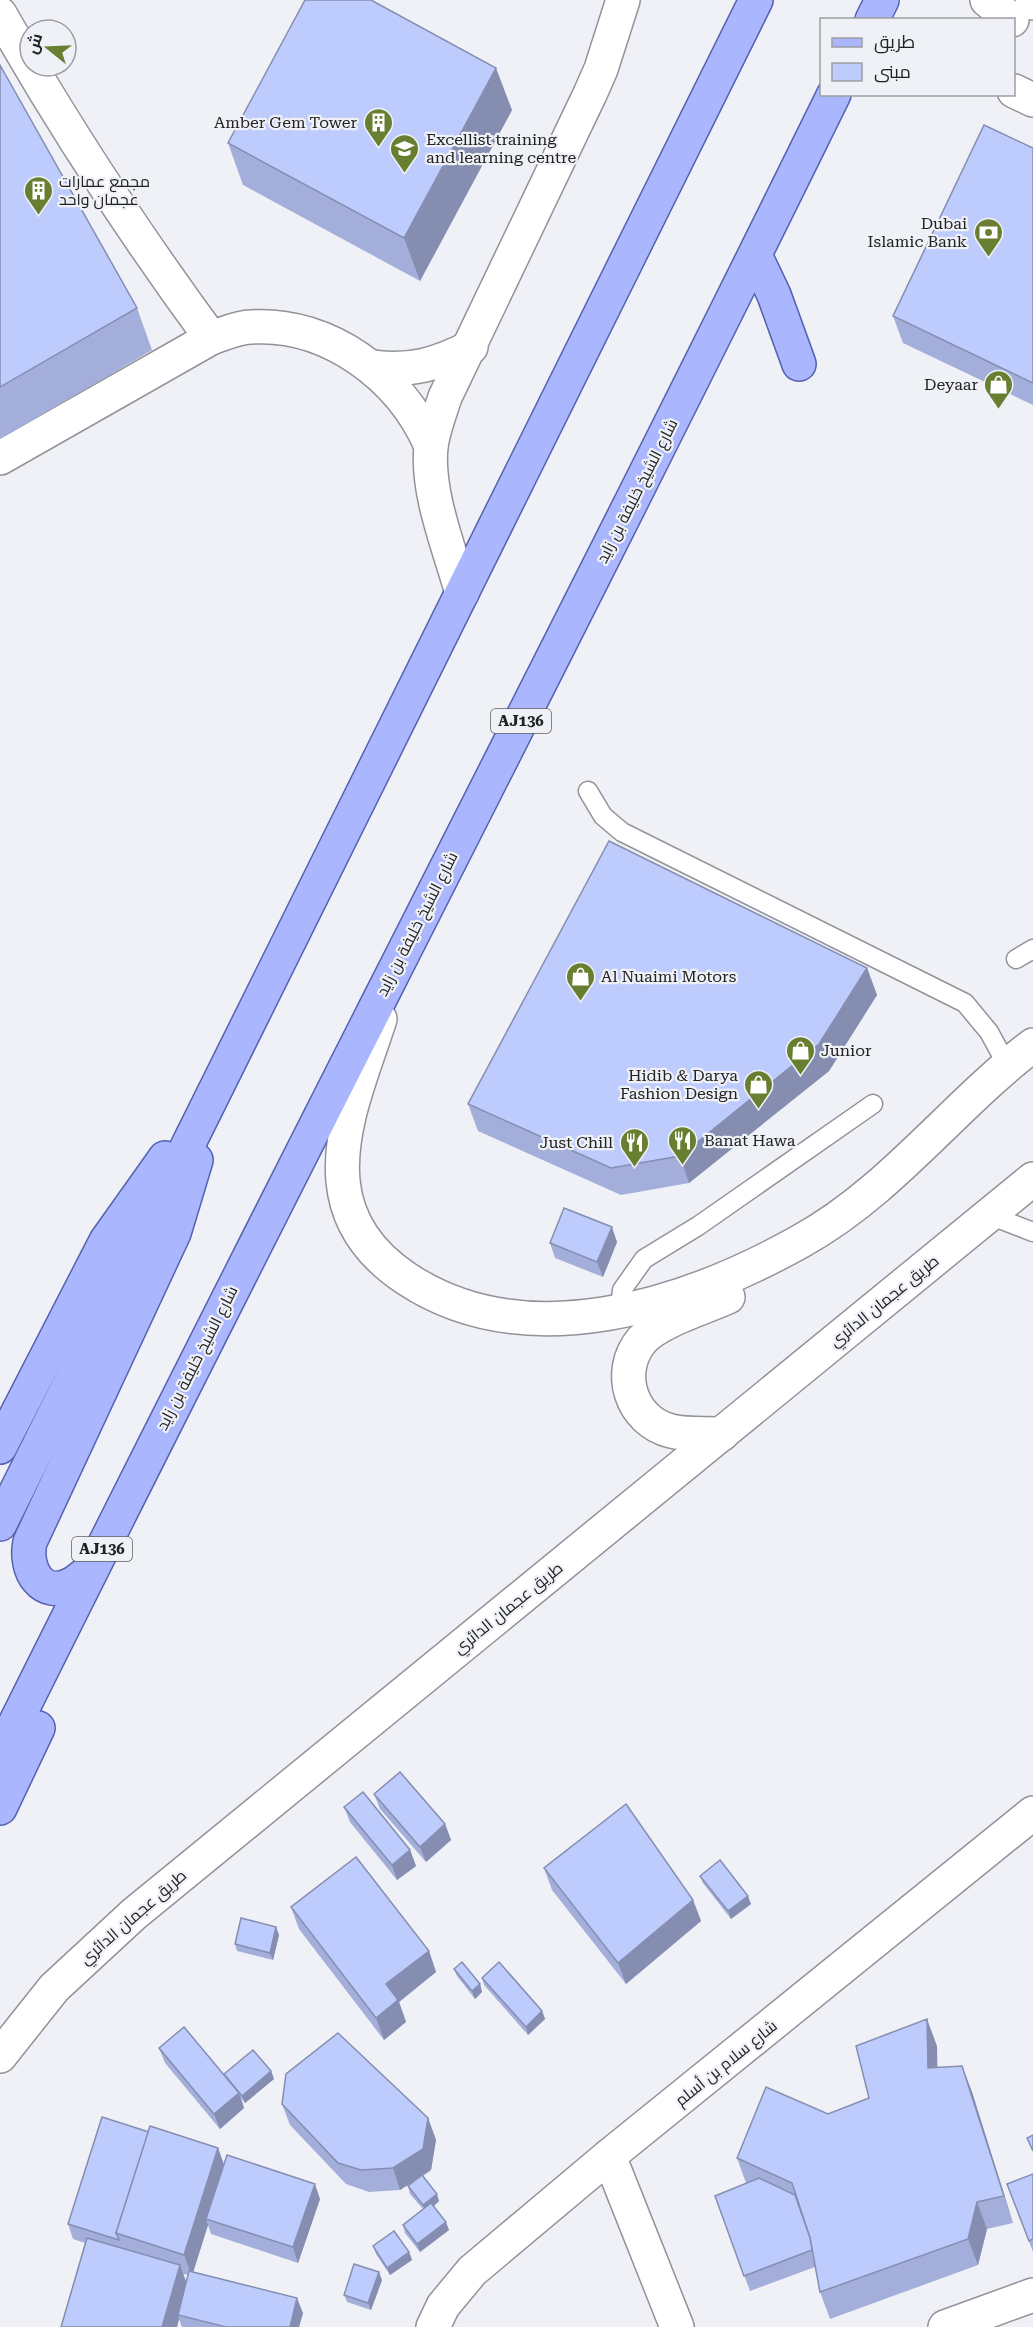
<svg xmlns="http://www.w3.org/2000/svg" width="1033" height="2327" viewBox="0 0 1033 2327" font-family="'Roboto Serif',Cairo,serif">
  <rect width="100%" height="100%" fill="#eff1f7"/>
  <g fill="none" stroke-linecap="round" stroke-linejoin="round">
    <defs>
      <g id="service">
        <polyline points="588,791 603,816 622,832 965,1003 989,1032 1007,1065"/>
        <polyline points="1016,959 1033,949"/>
        <polyline points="989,1215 1033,1232"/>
        <polyline points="620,1312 622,1290 644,1259 698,1226 873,1104"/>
      </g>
      <g id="minor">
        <polyline points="1032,0 1033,3"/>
        <path d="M0,14C64,127 134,233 211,338"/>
        <path d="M374,367C411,372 438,364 471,347"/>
        <path d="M0,458L211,338C223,334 238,327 251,327C329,322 401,377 431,446"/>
        <path d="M462,593C450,550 426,492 431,447C433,430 440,413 445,397L590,94L601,69L623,0"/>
        <polyline points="609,2156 677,2327"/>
        <polyline points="433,2327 443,2306 472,2271 609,2156 1033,1813"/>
        <polyline points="945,2327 1033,2295"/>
      </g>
      <g id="tertiary">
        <polyline points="987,0 1012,20"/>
        <polyline points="1014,91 1033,100"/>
      </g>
      <g id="secondary">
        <path d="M380,1019C364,1069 338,1127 343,1181C347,1224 372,1256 407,1279C527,1358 687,1305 801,1241C890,1192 953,1106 1033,1045"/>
        <path d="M722,1434C705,1433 687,1435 671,1431C631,1421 615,1372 642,1340C659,1321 704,1308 728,1297"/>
        <polyline points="0,2056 54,1988 134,1914 1033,1179"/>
      </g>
      <g id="primary">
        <polyline points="872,20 882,0"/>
        <polyline points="755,255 774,295 799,364"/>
        <polyline points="0,1447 106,1241 165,1158"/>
        <polyline points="0,1524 756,0"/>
        <path d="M92,1569C85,1574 79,1580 72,1584C42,1600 24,1570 30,1542L174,1233L196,1160"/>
        <path d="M0,1754C275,1199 561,650 834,94"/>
        <polyline points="0,1808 38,1728"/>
      </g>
    </defs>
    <use href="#service" stroke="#929399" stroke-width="21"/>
    <use href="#minor" stroke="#929399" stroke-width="36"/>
    <use href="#tertiary" stroke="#929399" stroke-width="36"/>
    <use href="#secondary" stroke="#929399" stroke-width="36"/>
    <use href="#primary" stroke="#5662b0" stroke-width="36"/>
    <use href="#service" stroke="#fff" stroke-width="18"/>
    <use href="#minor" stroke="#fff" stroke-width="33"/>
    <use href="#tertiary" stroke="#fff" stroke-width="33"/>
    <use href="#secondary" stroke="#fff" stroke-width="33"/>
    <use href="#primary" stroke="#aab6fd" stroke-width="33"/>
  </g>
  <g fill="#a3afda" fill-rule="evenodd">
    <polygon points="0,65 137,308 152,350 0,439"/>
    <polygon points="512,110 420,281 243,185 228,143"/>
    <polygon points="1033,148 1033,405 903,343 893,316"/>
    <polygon points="867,968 877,995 829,1071 689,1183 621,1195 478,1131 468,1104"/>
    <polygon points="617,1242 603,1277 555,1258 550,1243"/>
    <polygon points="374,1794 445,1824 451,1840 426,1862 380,1809"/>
    <polygon points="344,1807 410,1850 416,1866 397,1880 350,1822"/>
    <polygon points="544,1868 693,1900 701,1921 626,1984 552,1890"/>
    <polygon points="700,1876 751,1904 731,1919 703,1883"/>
    <polygon points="291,1907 429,1951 436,1972 399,2002 406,2022 384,2040 299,1929"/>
    <polygon points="276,1927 279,1935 273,1960 237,1951 235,1944"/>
    <polygon points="454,1969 480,1984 482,1992 475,1999 457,1976"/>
    <polygon points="482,1978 542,2011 545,2019 528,2035 484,1985"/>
    <polygon points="937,2046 937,2068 962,2066 972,2092 1013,2223 987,2229 978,2265 830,2319 820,2292 815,2267 750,2291 715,2196 746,2183 737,2158 828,2114 869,2098"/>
    <polygon points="159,2048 225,2076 271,2071 274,2079 245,2103 241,2098 244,2108 220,2129 165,2063"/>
    <polygon points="282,2104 428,2118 436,2140 431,2170 423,2176 439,2201 434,2206 449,2230 420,2252 405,2233 403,2225 423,2209 410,2194 408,2186 411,2183 400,2190 369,2192 346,2184 290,2125"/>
    <path d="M149,2132L218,2148L224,2165L320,2199L298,2263L211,2234L208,2225L193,2272L303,2313L299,2327H182L179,2319L177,2327H61L85,2243L73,2239L68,2224ZM183,2274L188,2275L186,2281Z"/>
    <polygon points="1033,2174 1033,2252 1013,2199"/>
    <polygon points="373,2246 409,2252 412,2260 390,2275 376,2254"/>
    <polygon points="382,2280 371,2310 347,2302 344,2295"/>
  </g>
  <g fill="#858eb1">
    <polygon points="496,68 512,110 420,281 404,238"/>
    <polygon points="867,968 877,995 829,1071 689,1183 680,1156"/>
    <polygon points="612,1227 617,1242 603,1277 597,1262"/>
    <polygon points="445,1824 451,1840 426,1862 420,1847"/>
    <polygon points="410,1850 416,1866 397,1880 392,1865"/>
    <polygon points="748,1896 751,1904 731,1919 728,1911"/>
    <polygon points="693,1900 701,1921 626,1984 618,1963"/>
    <polygon points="276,1927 279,1935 273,1960 270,1953"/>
    <polygon points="429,1951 436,1972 399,2002 406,2022 384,2040 376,2018 386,1984"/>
    <polygon points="480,1984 482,1992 475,1999 472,1991"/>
    <polygon points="542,2011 545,2019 528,2035 526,2027"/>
    <polygon points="927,2019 937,2046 938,2095 928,2068"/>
    <polygon points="962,2066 972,2092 1013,2223 1004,2196"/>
    <polygon points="271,2071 274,2079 245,2103 242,2096"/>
    <polygon points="239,2093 244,2108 220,2129 214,2114"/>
    <polygon points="428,2118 436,2140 431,2170 400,2190 393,2168"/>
    <polygon points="218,2148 226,2170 206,2219 208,2225 192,2276 184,2255"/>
    <polygon points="315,2184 320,2199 298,2263 293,2247"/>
    <polygon points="437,2194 439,2201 426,2213 423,2205"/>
    <polygon points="977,2202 987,2229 978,2265 968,2239"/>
    <polygon points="446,2222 449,2230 420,2252 417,2244"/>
    <polygon points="409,2252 412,2260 390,2275 387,2268"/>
    <polygon points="180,2265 188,2287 178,2315 179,2319 177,2327 162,2327"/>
    <polygon points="379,2272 382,2280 371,2310 368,2303"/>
    <polygon points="297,2298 303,2313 299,2327 290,2327"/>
  </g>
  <g fill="#becbfd" stroke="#858eb1" stroke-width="1.5">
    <polygon points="305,0 371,0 496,68 404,238 228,143"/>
    <polygon points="0,65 137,308 0,387"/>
    <polygon points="984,125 1033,148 1033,383 893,316"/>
    <polygon points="609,841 867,968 819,1044 680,1156 611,1168 468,1104"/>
    <polygon points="564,1208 612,1227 597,1262 550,1243"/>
    <polygon points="400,1772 445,1824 420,1847 374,1794"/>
    <polygon points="363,1792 410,1850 392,1865 344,1807"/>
    <polygon points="626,1804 693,1900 618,1963 544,1868"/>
    <polygon points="356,1857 429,1951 386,1984 398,2000 376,2018 291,1907"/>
    <polygon points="720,1860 748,1896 728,1911 700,1876"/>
    <polygon points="241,1918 276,1927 270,1953 235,1944"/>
    <polygon points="462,1962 480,1984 472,1991 454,1969"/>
    <polygon points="499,1962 542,2011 526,2027 482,1978"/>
    <polygon points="927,2019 928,2068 962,2066 1004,2196 977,2202 968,2239 820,2292 810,2238 792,2183 737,2158 766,2087 828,2114 869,2098 856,2046"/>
    <polygon points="184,2027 239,2093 214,2114 159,2048"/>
    <polygon points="338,2033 428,2118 423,2149 393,2168 361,2170 338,2163 282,2104 286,2074"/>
    <polygon points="253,2050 271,2071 242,2096 224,2074"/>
    <polygon points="102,2117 149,2132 116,2233 119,2240 68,2224"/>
    <polygon points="150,2126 218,2148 184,2255 116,2233"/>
    <polygon points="1033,2135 1033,2151 1027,2138"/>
    <polygon points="227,2155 315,2184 293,2247 206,2219"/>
    <polygon points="1033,2174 1033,2239 1029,2241 1007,2184"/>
    <polygon points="422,2175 437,2194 423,2205 408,2186"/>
    <polygon points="759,2178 795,2195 810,2238 812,2250 744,2276 715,2196"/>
    <polygon points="431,2203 446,2222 417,2244 403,2225"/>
    <polygon points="394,2231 409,2252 387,2268 373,2246"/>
    <polygon points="87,2238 180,2265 162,2327 61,2327"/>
    <polygon points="354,2264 379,2272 368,2303 344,2295"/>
    <polygon points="189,2271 297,2298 290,2327 226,2327 178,2315"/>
  </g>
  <defs>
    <symbol id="building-pin" viewBox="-11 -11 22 30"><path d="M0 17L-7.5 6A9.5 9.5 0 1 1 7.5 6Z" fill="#687f31" stroke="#eff1f7"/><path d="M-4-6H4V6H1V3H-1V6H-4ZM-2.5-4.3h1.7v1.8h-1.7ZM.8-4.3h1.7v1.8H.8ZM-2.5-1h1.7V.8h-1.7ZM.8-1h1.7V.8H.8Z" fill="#fff"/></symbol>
    <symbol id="university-pin" viewBox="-11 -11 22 30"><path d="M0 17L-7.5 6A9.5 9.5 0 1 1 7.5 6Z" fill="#687f31" stroke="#eff1f7"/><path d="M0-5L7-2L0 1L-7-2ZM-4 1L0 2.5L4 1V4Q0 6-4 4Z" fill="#fff"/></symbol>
    <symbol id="bank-pin" viewBox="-11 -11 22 30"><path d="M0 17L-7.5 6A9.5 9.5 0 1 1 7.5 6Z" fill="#687f31" stroke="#eff1f7"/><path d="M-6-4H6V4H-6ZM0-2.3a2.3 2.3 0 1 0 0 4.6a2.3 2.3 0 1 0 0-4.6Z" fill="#fff"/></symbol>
    <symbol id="shop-pin" viewBox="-11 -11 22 30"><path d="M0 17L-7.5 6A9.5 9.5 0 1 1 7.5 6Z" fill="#687f31" stroke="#eff1f7"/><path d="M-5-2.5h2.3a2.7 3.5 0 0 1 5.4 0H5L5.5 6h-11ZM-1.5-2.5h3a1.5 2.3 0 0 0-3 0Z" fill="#fff"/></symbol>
    <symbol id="restaurant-pin" viewBox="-11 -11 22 30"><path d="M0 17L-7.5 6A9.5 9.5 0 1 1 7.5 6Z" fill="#687f31" stroke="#eff1f7"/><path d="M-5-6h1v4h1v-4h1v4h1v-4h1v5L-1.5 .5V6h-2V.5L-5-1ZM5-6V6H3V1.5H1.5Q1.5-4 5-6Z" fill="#fff"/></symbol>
  </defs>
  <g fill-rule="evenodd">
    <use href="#building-pin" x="362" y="106" width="33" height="45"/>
    <use href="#university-pin" x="388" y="132" width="33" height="45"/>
    <use href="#building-pin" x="22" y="174" width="33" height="45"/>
    <use href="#bank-pin" x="972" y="216" width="33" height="45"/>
    <use href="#shop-pin" x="982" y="368" width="33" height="45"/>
    <use href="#shop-pin" x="564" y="960" width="33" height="45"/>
    <use href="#shop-pin" x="784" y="1034" width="33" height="45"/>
    <use href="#shop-pin" x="742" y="1068" width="33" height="45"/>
    <use href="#restaurant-pin" x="666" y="1124" width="33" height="45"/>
    <use href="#restaurant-pin" x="618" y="1126" width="33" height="45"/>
  </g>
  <g text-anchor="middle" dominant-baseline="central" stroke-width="4.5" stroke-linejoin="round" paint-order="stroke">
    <g fill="#eff1f7" stroke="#5f6063" stroke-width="1.5">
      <rect x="491" y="709" width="60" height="24" rx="4.5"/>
      <rect x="72" y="1537" width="60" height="24" rx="4.5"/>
    </g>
    <g font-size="15" font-weight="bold" fill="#212224">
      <text x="521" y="721">AJ136</text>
      <text x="102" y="1549">AJ136</text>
    </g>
    <g font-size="16" fill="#212224" stroke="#eff1f7" text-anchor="end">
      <text x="357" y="122">Amber Gem Tower</text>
      <text x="426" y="139" text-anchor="start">Excellist training<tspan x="426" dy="18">and learning centre</tspan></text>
      <text x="59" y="181" text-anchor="start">مجمع عمارات<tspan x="59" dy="18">عجمان واحد</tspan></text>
      <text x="967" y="223">Dubai<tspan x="967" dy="18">Islamic Bank</tspan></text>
      <text x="978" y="384">Deyaar</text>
      <text x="601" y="976" text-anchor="start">Al Nuaimi Motors</text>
      <text x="821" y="1050" text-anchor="start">Junior</text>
      <text x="738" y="1075">Hidib &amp; Darya<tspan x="738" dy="18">Fashion Design</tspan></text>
      <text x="704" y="1140" text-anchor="start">Banat Hawa</text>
      <text x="613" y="1142">Just Chill</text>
    </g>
    <g font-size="16" fill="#212224" stroke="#eff1f7">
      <text transform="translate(637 491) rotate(-63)">شارع الشيخ خليفة بن زايد</text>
      <text transform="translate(417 924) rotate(-63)">شارع الشيخ خليفة بن زايد</text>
      <text transform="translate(884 1301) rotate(-39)">طريق عجمان الدائري</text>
      <text transform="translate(197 1358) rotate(-63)">شارع الشيخ خليفة بن زايد</text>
      <text transform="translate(508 1608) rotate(-39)">طريق عجمان الدائري</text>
      <text transform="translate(133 1917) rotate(-41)">طريق عجمان الدائري</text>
      <text transform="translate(726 2063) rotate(-39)">شارع سلام بن أسلم</text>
    </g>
  </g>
  <rect x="820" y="18" width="195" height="78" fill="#eff1f7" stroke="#9d9ea3" stroke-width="1.5"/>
  <rect x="832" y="38" width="30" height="9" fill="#aab6fd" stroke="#9d9ea3" stroke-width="1.5"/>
  <text x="874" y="48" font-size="18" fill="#212224">طريق</text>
  <rect x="832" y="63" width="30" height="18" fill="#becbfd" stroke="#9d9ea3" stroke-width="1.5"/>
  <text x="874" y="78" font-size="18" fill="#212224">مبنى</text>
  <g transform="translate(48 48) rotate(288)"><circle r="28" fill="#eff1f7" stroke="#9d9ea3" stroke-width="1.5"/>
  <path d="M0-4.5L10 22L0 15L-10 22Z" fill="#687f31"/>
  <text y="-9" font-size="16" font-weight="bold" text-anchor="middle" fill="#212224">ش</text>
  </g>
</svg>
